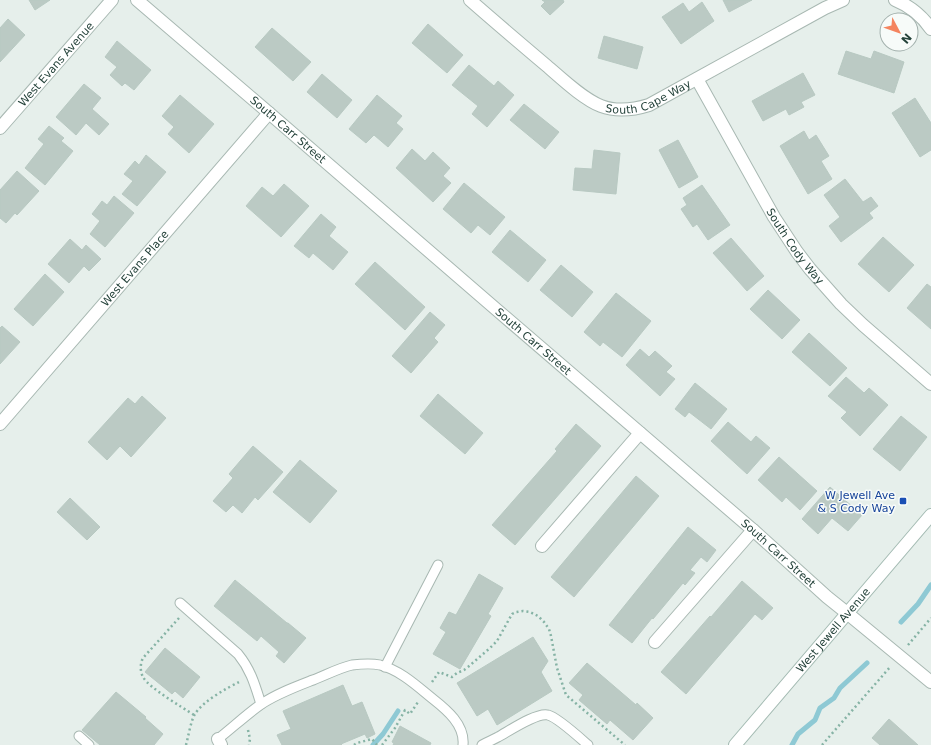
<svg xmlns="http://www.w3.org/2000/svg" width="931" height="745" viewBox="0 0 931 745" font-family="'DejaVu Sans',sans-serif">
  <rect width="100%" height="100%" fill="#e6efeb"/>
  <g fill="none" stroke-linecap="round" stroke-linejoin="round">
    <g stroke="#8ec9d4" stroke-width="5">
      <polyline points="901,622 918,604 931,585"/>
      <polyline points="373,745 383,734 398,711"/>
      <polyline points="792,745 798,734 815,720 820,708 834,698 840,688 867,663"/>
    </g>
  </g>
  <g fill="#bbcac4" stroke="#b8c9c2">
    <polygon points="29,0 50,0 35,10"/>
    <polygon points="542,0 563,0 564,2 550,15 541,6 545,2"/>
    <polygon points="723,0 752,0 729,12"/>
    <polygon points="702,2 714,21 681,44 662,17 683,3 689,12"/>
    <polygon points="8,19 25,35 0,62 0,28"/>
    <polygon points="428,24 463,55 447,73 412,43"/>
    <polygon points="272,28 311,62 293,81 255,47"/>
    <polygon points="604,36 643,47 637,69 598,58"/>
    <polygon points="117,41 151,70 134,90 125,83 122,86 110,75 117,67 105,57"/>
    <polygon points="846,51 871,59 874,51 904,62 894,93 838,74"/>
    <polygon points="469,65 494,86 498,81 514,95 487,127 472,114 478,106 452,85"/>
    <polygon points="803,73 815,95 801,102 804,107 789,115 786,109 763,121 752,101"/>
    <polygon points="322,74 352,100 337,118 307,92"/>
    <polygon points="84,84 101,98 92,109 109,124 99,135 86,123 76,135 56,117"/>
    <polygon points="180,95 214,124 189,153 168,134 174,127 162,116"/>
    <polygon points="377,95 402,116 396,123 403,129 388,147 374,135 366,143 349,129"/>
    <polygon points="915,98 931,123 931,150 920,157 892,113"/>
    <polygon points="524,104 559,132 545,149 510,120"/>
    <polygon points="49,126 64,138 61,141 73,151 45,185 25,168 44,144 38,139"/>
    <polygon points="804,131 809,140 816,135 829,156 821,161 832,179 808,194 780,146"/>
    <polygon points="678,140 698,177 679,188 659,150"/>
    <polygon points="412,149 425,161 433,152 450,168 443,176 451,183 433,202 396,168"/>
    <polygon points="594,150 620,153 616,194 573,190 575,168 592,169"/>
    <polygon points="146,155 166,172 137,206 122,194 133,181 124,174 135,161 139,165"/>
    <polygon points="17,171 39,191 17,215 15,213 6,223 0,218 0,190"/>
    <polygon points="845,179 863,202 871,197 878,206 869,213 873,218 841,242 829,226 840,217 824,195"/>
    <polygon points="464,183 505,217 490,235 478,225 471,233 443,209"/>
    <polygon points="284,184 309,206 281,237 246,206 262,187 273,196"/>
    <polygon points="702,185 730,225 708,240 697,224 693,227 681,209 687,205 683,198"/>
    <polygon points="114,196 134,213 105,247 90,234 100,221 92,214 102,201 107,205"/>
    <polygon points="321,214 336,227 329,236 348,252 333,270 313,253 309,258 294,246"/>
    <polygon points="510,230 546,260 528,282 492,252"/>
    <polygon points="883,237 914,265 889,292 858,264"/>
    <polygon points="731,238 764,276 747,291 713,253"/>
    <polygon points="70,239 82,250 86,245 101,259 89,271 84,266 69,283 48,264"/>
    <polygon points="375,262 425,307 405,330 355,284"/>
    <polygon points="561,265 593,292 572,317 540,290"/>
    <polygon points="45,274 64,292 33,326 14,309"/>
    <polygon points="927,284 931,287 931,329 907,308"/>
    <polygon points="768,290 800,320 782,339 750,309"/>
    <polygon points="616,293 651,321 622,357 603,342 600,346 584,332"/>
    <polygon points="430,312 445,325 434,338 438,342 411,373 392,356"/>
    <polygon points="2,326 20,342 0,364 0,328"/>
    <polygon points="809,333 847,368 830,386 792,352"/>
    <polygon points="640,349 649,357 655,351 672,366 666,372 675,379 660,396 626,365"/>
    <polygon points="846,377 864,393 869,388 888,405 860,436 841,418 847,412 828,396"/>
    <polygon points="695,383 727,409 711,429 689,412 685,417 675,409"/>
    <polygon points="438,394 483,433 465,454 420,416"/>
    <polygon points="142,396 166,418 131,457 120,446 107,460 88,442 128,398 135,404"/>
    <polygon points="901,416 927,437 900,471 873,449"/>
    <polygon points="728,422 751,442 756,436 770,448 747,474 711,441"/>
    <polygon points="576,424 601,446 515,545 492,525 557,451 555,449"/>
    <polygon points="253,446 283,472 258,500 255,497 242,513 233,505 226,512 213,501 233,478 229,474"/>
    <polygon points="779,457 817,491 800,510 786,497 782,502 758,480"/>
    <polygon points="300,460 337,491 310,523 273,492"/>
    <polygon points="636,476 659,496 574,597 551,577"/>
    <polygon points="830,487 862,515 848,531 832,518 818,534 802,519"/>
    <polygon points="70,498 100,527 87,540 57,512"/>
    <polygon points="688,527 716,550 707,562 701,557 690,570 695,573 685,585 683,583 653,619 652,618 632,643 609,625"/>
    <polygon points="479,574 503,588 488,614 491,616 460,669 433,654 446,632 440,628 449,612 456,615"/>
    <polygon points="235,580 287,623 288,623 306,638 284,663 276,656 279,652 261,636 257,641 214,606"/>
    <polygon points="742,581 773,608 762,620 755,614 686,694 661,672 710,616 711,617"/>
    <polygon points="533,637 548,661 541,672 552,691 497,725 488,709 477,716 457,683"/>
    <polygon points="165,648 200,677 183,698 175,691 172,694 145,672"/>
    <polygon points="587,663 636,705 637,703 653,718 633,740 610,720 607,724 579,700 583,695 569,683"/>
    <polygon points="343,685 352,706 362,702 375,734 367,738 365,734 341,744 342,745 282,745 277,735 291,729 283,711"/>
    <polygon points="116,692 146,717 145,718 163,734 154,745 100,745 82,730"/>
    <polygon points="889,719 918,745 880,745 872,738"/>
    <polygon points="400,726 431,743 430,745 393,745 394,743 392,742"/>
  </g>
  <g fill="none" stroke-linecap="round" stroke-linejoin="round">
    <defs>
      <g id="service">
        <path d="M180,603L238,654C251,670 255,685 261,704"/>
        <polyline points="385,667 438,565"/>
        <polyline points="79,736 89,745"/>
        <path d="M218,739C232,728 246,715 260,705C276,694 295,687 313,680C326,675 339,668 352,665C360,664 371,663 380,665C400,670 417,686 433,699C447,710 465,725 463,745"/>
        <path d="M482,745C487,742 493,740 498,737C509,731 537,712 548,715C557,717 580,738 588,745"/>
      </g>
      <g id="minor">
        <path id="s1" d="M137,0L269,113L497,310L753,530L827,597L847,613"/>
        <path id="s2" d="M470,0C495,22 521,44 547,66C561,78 583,99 601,106C617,112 633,110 649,105L825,8L843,0"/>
        <path d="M895,0C910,6 922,16 931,29"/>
        <path id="s3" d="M697,79L774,217L797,252L810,269L841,304L863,325L931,384"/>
        <path id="s4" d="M0,128L112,0"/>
        <path id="s5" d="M0,424L269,113"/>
        <polyline points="542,546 640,433"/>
        <polyline points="655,642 753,530"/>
        <polyline points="218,739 221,745"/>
      </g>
      <polyline id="tertiary" points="847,613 931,682"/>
      <g id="secondary">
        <path id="s6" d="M735,745L931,515"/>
      </g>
    </defs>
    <use href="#service" stroke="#a8b8b2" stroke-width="11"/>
    <use href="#minor" stroke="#a8b8b2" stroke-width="14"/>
    <use href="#tertiary" stroke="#a8b8b2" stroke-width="14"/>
    <use href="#secondary" stroke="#a4bbb3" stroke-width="14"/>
    <g stroke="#86b3a5" stroke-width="2.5" stroke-dasharray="2 3" stroke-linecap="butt">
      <path d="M179,618L143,658C140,664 140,671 143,677C149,688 182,707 194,715"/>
      <polyline points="908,645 931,618"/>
      <polyline points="432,682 439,672 452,677 457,673 464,670 468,667 490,648 497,641 512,614 516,612 523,611 530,612 538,616 544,622 549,629 551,636 557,668 566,695 625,745"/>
      <polyline points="248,730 250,739 249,745"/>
      <path d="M186,745C188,738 191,720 195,714C203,701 227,688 241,681"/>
      <polyline points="354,745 357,743 372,739 377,745"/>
      <polyline points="382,745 395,728 405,710 410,714 418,702"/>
      <polyline points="822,745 891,666"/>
    </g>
    <use href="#service" stroke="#fff" stroke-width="9"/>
    <use href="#minor" stroke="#fff" stroke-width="12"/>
    <use href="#tertiary" stroke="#fff" stroke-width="12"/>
    <use href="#secondary" stroke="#fff" stroke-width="12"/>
  </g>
  <rect fill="#1a4fb4" stroke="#f7fbf9" stroke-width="1.5" x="899" y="497" width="8" height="8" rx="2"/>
  <g text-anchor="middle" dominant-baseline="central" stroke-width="3" stroke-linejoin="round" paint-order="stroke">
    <g font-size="11" fill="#24423a" stroke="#f7fbf9">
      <text stroke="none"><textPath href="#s4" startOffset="85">West Evans Avenue</textPath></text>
      <text stroke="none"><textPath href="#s2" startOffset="219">South Cape Way</textPath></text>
      <text stroke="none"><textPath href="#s1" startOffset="199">South Carr Street</textPath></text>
      <text stroke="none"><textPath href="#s3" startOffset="194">South Cody Way</textPath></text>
      <text stroke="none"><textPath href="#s5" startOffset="206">West Evans Place</textPath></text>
      <text stroke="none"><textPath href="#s1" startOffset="523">South Carr Street</textPath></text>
      <text stroke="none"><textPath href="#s1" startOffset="847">South Carr Street</textPath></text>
      <text stroke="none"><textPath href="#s6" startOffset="151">West Jewell Avenue</textPath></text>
    </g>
    <g font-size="11" fill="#164399" stroke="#f7fbf9" text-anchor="end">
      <text x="895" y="495">W Jewell Ave<tspan x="895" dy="13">&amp; S Cody Way</tspan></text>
    </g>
  </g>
  <g transform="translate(899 32) rotate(131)"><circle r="19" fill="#f7fbf9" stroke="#a3b1ad"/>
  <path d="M0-3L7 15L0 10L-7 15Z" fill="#f4845f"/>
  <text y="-6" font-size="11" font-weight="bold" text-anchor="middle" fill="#24423a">N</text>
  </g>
</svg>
